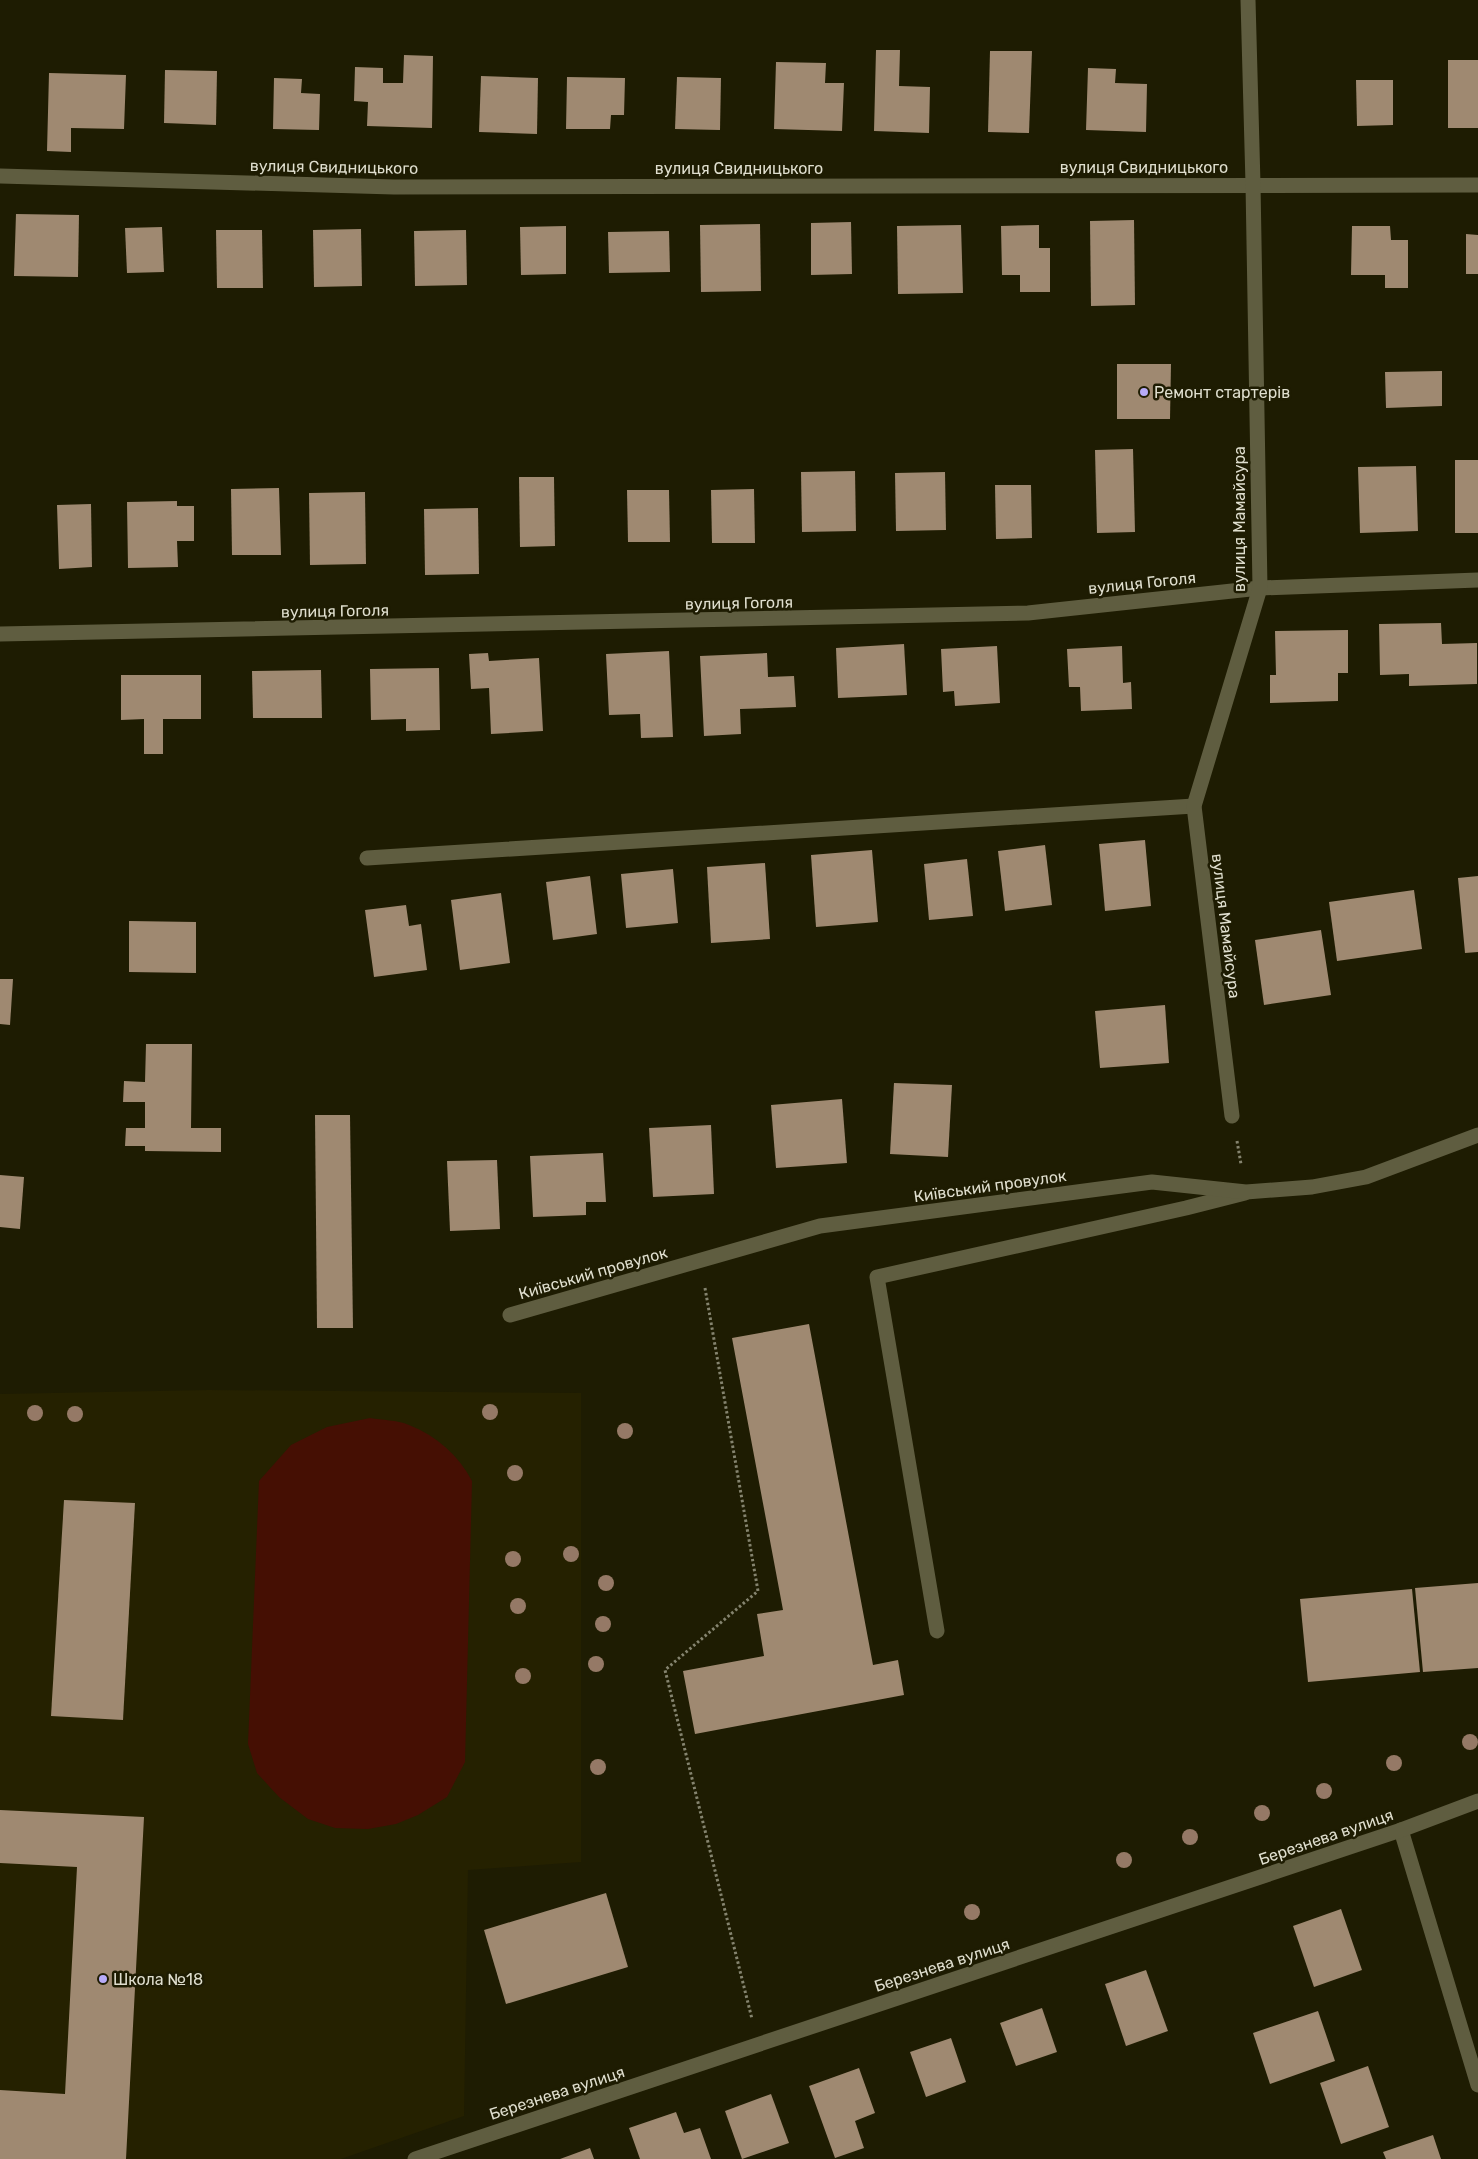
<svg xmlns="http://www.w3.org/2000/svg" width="1478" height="2159" viewBox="0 0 1478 2159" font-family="Rubik,sans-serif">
  <rect width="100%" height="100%" fill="#1e1c02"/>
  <polygon fill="#252100" points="209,1390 581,1393 581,1862 468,1870 464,2116 341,2159 0,2159 0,1394"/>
  <path fill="#450f03" d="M370,1418C382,1420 397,1420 409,1425C437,1436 458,1455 472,1481L465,1762L447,1797L418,1815L396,1824L368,1829L335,1828L308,1819L279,1797L257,1773L248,1744L259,1481L291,1445L327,1427Z"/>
  <g fill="#9f8971">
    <polygon points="876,50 900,50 899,86 930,87 929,133 874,131"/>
    <polygon points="990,51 1032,51 1029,133 988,132"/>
    <polygon points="404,55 433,56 432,128 367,126 368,102 354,101 355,67 383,68 383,83 403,83"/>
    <rect x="1448" y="60" width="30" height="68"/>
    <polygon points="776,62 826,63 825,83 844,83 842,131 774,129"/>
    <polygon points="1088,68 1116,69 1115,83 1147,84 1146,132 1086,130"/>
    <polygon points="165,70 217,71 216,125 164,123"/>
    <polygon points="49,73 126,75 124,129 71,128 71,152 47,151"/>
    <polygon points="481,76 538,78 537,134 479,132"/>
    <polygon points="567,77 625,78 624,115 611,115 610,129 566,129"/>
    <polygon points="677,77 721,78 720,130 675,129"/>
    <polygon points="274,78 302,79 301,93 320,94 319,130 273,129"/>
    <polygon points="1356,80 1393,80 1393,125 1357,126"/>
    <polygon points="16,214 79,215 78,277 14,276"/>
    <polygon points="1134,220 1135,305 1091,306 1090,221"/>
    <polygon points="851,222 852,274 811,275 811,223"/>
    <polygon points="760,224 761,291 701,292 700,225"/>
    <polygon points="961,225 963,293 898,294 897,226"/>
    <polygon points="1039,225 1039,248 1050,248 1050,292 1020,292 1020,275 1002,275 1001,226"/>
    <polygon points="566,226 566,274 521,275 520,227"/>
    <polygon points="1352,226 1390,226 1391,240 1408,240 1408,288 1385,288 1385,275 1351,275"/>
    <polygon points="162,227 164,272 127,273 125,228"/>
    <polygon points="361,229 362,286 314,287 313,230"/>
    <polygon points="216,230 262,230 263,288 217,288"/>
    <polygon points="466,230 467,285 415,286 414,231"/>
    <polygon points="669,231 670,272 609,273 608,232"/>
    <polygon points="1466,234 1478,235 1478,274 1466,274"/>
    <polygon points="1117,364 1171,364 1170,419 1117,419"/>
    <polygon points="1442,371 1442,406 1386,408 1385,372"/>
    <polygon points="1133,449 1135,532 1097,533 1095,450"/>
    <rect x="1455" y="460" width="23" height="73"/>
    <polygon points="1416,466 1418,531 1360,533 1358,467"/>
    <polygon points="855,471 856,531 802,532 801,472"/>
    <polygon points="945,472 946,530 896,531 895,473"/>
    <polygon points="519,477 554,477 555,546 520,547"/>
    <polygon points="995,485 1031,485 1032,538 996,539"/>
    <polygon points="279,488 281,555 232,555 231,489"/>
    <polygon points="754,489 755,543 712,543 711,490"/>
    <polygon points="627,490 669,490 670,542 628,542"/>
    <polygon points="365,492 366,564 310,565 309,493"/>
    <polygon points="177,501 177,506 194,506 194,541 177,541 178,567 128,568 127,502"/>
    <polygon points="91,504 92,567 59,569 57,505"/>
    <polygon points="478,508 479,574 425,575 424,509"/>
    <polygon points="1441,623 1442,644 1477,643 1477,684 1409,686 1409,674 1380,675 1379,624"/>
    <polygon points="1348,630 1348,673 1338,673 1338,701 1270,703 1270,675 1276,675 1275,631"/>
    <polygon points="904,644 907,695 838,698 836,648"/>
    <polygon points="997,646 1000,703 955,706 954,691 943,692 941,649"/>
    <polygon points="1122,646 1123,683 1131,682 1132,709 1081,711 1080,687 1069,687 1067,649"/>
    <polygon points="669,651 673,737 641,738 640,714 609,715 606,654"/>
    <polygon points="488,653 489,661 539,658 543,731 491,734 489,688 471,689 469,654"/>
    <polygon points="767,653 768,677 794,676 796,707 740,709 741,734 704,736 700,656"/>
    <polygon points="439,668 440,730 406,731 406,719 371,720 370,669"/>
    <polygon points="321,670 322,718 253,718 252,671"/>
    <polygon points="121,675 201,675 201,719 163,719 163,754 144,754 144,719 121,720"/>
    <polygon points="1145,840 1151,906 1105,911 1099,844"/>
    <polygon points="1045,845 1052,905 1005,911 998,851"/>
    <polygon points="872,850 878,922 816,927 811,855"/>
    <polygon points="967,859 973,916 929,920 924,864"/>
    <polygon points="765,863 770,939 711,943 707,867"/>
    <polygon points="673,869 678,923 626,928 621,874"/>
    <polygon points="590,876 597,934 553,940 546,882"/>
    <polygon points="1478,876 1478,952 1465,953 1458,878"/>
    <polygon points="1414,890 1422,949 1337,961 1329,902"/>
    <polygon points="501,893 510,963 460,970 451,900"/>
    <polygon points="406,905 409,926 421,924 427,970 374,977 365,910"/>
    <polygon points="129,921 196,922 196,973 129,972"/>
    <polygon points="1321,930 1331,995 1264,1005 1255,940"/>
    <polygon points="0,979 13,979 10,1025 0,1024"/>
    <polygon points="1165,1005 1169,1063 1100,1068 1095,1011"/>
    <polygon points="146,1044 192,1044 191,1128 221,1128 221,1152 145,1151 145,1146 125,1146 126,1128 145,1128 145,1102 123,1102 124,1081 145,1082"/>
    <polygon points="894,1083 952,1085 948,1157 890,1154"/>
    <polygon points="842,1099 847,1163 776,1168 771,1105"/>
    <polygon points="315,1115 350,1115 353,1328 317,1328"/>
    <polygon points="711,1125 714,1194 653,1197 649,1128"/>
    <polygon points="603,1153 606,1202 586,1202 586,1215 533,1217 530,1156"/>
    <polygon points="497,1160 500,1229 450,1231 447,1161"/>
    <polygon points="0,1175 24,1177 20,1229 0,1227"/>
    <polygon points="809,1324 873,1665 898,1660 904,1695 695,1734 683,1671 764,1656 757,1614 783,1610 732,1338"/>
    <polygon points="64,1500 135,1503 123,1720 51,1716"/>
    <polygon points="1478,1583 1478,1668 1423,1672 1415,1588"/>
    <polygon points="1412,1589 1420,1672 1308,1682 1300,1599"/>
    <polygon points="0,1810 144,1817 126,2159 0,2159 0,2090 65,2094 77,1867 0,1863"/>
    <polygon points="606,1893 628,1967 506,2004 484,1930"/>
    <polygon points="1341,1909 1362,1970 1314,1987 1293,1926"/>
    <polygon points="1146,1970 1168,2031 1126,2046 1105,1984"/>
    <polygon points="1042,2008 1057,2052 1016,2066 1000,2023"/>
    <polygon points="1318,2011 1335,2061 1270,2084 1253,2033"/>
    <polygon points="951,2038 966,2082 926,2097 910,2052"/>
    <polygon points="1368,2066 1389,2127 1341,2144 1320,2083"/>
    <polygon points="859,2068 875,2113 855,2121 864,2148 835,2158 809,2086"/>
    <polygon points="771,2094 789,2143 742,2159 725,2111"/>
    <polygon points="676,2112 684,2133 700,2128 711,2159 640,2159 629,2128"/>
    <polygon points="1433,2135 1441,2159 1386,2159 1383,2152"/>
    <polygon points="590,2148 594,2159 560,2159"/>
  </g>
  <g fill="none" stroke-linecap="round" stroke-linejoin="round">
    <g stroke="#85846f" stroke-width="3" stroke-dasharray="2.5 2.5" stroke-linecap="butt">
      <polyline points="1237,1141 1241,1164"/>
      <polyline points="705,1288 758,1591 665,1670 752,2019"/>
    </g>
    <polyline stroke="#5f5d40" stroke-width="15" points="937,1631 877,1277 1186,1208 1245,1193"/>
    <g stroke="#5f5d40" stroke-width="15">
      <polyline points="0,176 394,187 1478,185"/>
      <polyline points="0,634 1028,613 1260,588 1478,580"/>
      <polyline points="367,858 1194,806"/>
      <polyline points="1232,1116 1194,806 1260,588 1253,184 1248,0"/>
      <polyline points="510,1315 820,1226 1152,1182 1246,1192 1312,1187 1366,1177 1478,1135"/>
      <polyline points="1401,1830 1478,2085"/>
      <polyline points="415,2159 1401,1830 1478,1801"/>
    </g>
  </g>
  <g fill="#957966">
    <circle cx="490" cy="1412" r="8"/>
    <circle cx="35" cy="1413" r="8"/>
    <circle cx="75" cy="1414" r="8"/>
    <circle cx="625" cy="1431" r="8"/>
    <circle cx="515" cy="1473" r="8"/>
    <circle cx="571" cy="1554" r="8"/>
    <circle cx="513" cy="1559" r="8"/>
    <circle cx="606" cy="1583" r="8"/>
    <circle cx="518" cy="1606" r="8"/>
    <circle cx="603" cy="1624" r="8"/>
    <circle cx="596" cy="1664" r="8"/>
    <circle cx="523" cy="1676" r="8"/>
    <circle cx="1470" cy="1742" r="8"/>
    <circle cx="1394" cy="1763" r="8"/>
    <circle cx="598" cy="1767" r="8"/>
    <circle cx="1324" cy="1791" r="8"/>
    <circle cx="1262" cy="1813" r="8"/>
    <circle cx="1190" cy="1837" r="8"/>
    <circle cx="1124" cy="1860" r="8"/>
    <circle cx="972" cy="1912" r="8"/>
  </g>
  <g fill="#b7abf8" stroke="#1e1c02" stroke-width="2">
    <circle cx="1144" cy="392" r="5"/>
    <circle cx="103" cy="1979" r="5"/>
  </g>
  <g text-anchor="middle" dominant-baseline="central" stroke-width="5" stroke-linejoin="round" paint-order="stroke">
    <g font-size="16" fill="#dfdece" stroke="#1e1c02">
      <text transform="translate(334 167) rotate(1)">вулиця Свидницького</text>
      <text x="1144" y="167">вулиця Свидницького</text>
      <text x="739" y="168">вулиця Свидницького</text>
      <text transform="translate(1239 519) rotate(-90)">вулиця Мамайсура</text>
      <text transform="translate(1142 583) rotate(-6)">вулиця Гоголя</text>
      <text transform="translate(739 603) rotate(-1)">вулиця Гоголя</text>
      <text transform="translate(335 611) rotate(-1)">вулиця Гоголя</text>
      <text transform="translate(1226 926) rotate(83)">вулиця Мамайсура</text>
      <text transform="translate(990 1186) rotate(-8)">Київський провулок</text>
      <text transform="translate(593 1273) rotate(-16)">Київський провулок</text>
      <text transform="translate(1326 1837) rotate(-19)">Березнева вулиця</text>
      <text transform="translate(942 1965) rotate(-18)">Березнева вулиця</text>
      <text transform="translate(557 2093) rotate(-18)">Березнева вулиця</text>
    </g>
    <g font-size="16" fill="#dfdece" stroke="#1e1c02" text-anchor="start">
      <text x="1154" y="392">Ремонт стартерів</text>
      <text x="113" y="1979">Школа №18</text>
    </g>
  </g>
</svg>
